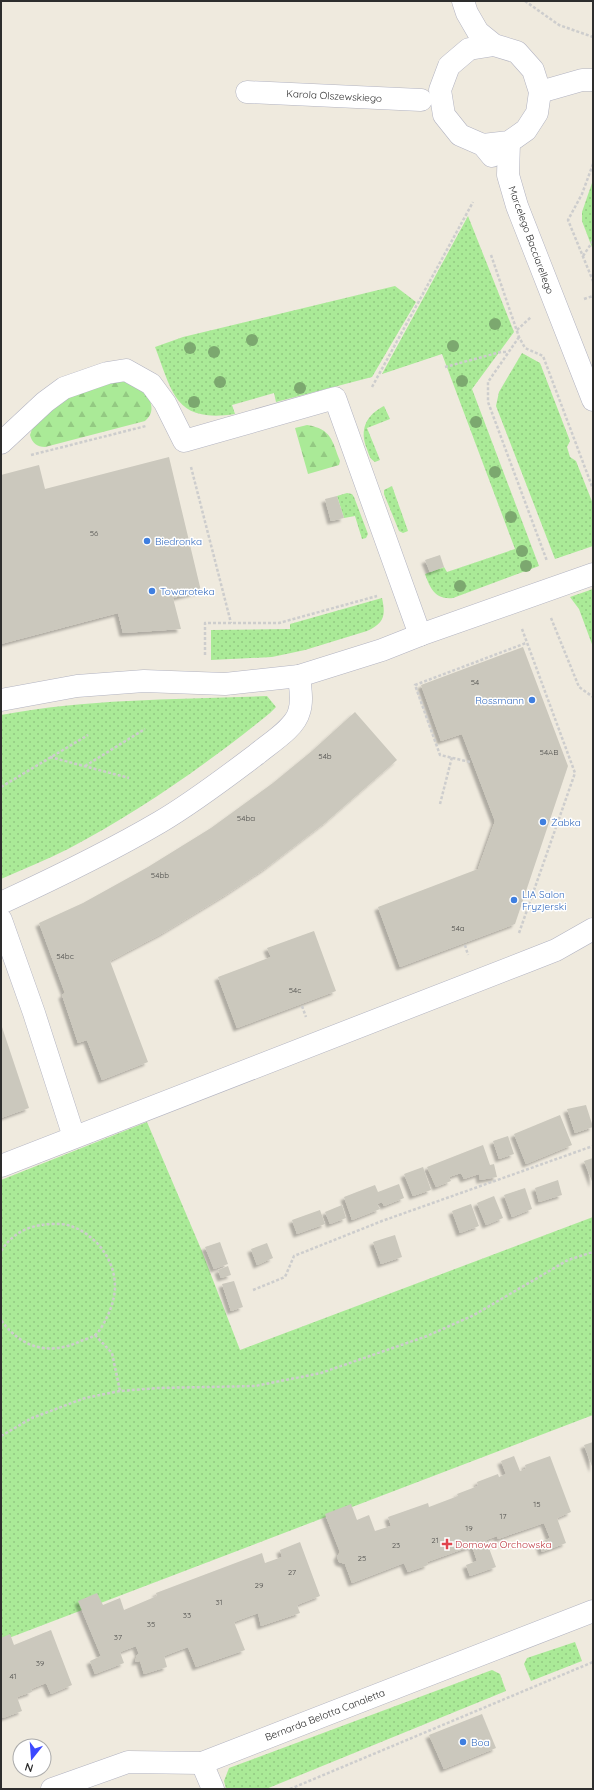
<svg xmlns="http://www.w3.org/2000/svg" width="594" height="1790" viewBox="0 0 594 1790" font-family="Quicksand,sans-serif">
  <defs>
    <pattern id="green-dots" width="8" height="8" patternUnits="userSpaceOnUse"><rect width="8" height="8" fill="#aaea97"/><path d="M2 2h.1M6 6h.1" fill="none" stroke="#93c982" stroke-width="1.8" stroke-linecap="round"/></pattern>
    <pattern id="forest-firs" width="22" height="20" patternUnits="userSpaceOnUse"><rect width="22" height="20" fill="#aaea97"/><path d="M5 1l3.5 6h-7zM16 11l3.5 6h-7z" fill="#93c982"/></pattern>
    <filter id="shadow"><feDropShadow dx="-3.5" dy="3.5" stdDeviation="1" flood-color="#0004"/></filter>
  </defs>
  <rect width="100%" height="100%" fill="#efeade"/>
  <g fill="url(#green-dots)">
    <polygon points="593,180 593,250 582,221 582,212"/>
    <path d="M468,216L514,332L472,389L539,566L453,598C435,600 430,588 425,574L444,567L447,572L515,549L442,354L382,374Z"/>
    <path d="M395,286L416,302L372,377L276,402L274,393L232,405L235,414C175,423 173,394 155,347L183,337Z"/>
    <polygon points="522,353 540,363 570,441 567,447 570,457 576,461 593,504 593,546 555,559 496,406 499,392"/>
    <path d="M384,406L390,419L367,428L380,460L375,462C370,459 369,455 367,449C359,430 366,415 384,406Z"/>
    <polygon points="392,486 408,531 403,533 399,531 384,494 384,490"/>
    <polygon points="347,493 352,494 354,497 368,534 366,538 362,539 355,516 344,518 337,496"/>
    <polygon points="593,589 593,647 579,609 570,597"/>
    <path d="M382,598C386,616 384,623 367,631L305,650L272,657L211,660V630L290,629V624Z"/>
    <path d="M267,696L276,707L270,713C207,764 140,811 68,849C46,860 23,869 1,879V715C91,698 176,700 267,696Z"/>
    <polygon points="147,1122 201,1249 240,1350 593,1217 593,1415 1,1641 1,1180"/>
    <polygon points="575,1642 582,1661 531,1681 524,1664 527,1658"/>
    <polygon points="492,1670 500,1674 506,1691 266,1789 226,1789 224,1781 229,1768"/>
  </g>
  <g fill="url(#forest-firs)">
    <path d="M115,378C121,380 131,381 136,384C148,392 159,410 145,421L45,447C37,447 32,443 30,435L33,426L79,387Z"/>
    <path d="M307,425C332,429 332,441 340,461L339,465L308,474L295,428Z"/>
  </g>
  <g fill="#cbc8bd" filter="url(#shadow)">
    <polygon points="169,457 201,591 173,598 181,629 123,633 118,613 1,644 1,475 39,465 45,489"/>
    <polygon points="337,496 344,518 331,521 325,499"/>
    <polygon points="440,555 444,567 430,572 425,560"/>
    <polygon points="523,647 568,766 515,924 400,967 378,907 478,869 495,821 462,734 441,741 421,685"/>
    <polygon points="355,712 397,760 326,822 266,868 227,894 163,933 110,961 148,1062 102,1080 87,1040 78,1043 62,995 65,993 39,923 83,903 148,867 211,828 273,783 312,751"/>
    <polygon points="314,931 336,991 237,1028 218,977 271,957 267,948"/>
    <polygon points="1,1024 29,1108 1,1118"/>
    <polygon points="586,1105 593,1127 575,1133 567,1109"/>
    <polygon points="560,1115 572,1145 526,1164 514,1134"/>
    <polygon points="508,1136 514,1154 499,1159 493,1141"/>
    <polygon points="483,1145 490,1165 494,1164 497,1177 480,1180 479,1174 464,1179 461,1173 449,1177 451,1181 436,1187 427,1167"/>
    <polygon points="593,1158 593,1184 584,1161"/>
    <polygon points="423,1167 431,1190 413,1196 404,1174"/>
    <polygon points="558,1180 562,1195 539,1202 535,1188"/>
    <polygon points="399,1184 404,1198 384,1206 382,1202 377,1204 380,1209 352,1220 344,1197 375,1185 378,1192"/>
    <polygon points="525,1188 532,1209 512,1217 504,1195"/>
    <polygon points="494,1196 503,1218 486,1225 477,1203"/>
    <polygon points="471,1204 479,1226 460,1233 452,1211"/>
    <polygon points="342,1205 346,1218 330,1224 325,1212"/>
    <polygon points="320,1210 325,1224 297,1234 292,1220"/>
    <polygon points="395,1235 402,1257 381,1264 373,1242"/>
    <polygon points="220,1242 228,1264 214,1269 205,1247"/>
    <polygon points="267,1243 273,1258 257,1265 251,1249"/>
    <polygon points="228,1266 231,1275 221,1278 218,1270"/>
    <polygon points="234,1281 243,1307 231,1311 222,1284"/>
    <polygon points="593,1442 593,1469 584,1445"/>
    <polygon points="514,1456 520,1471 526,1469 525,1465 550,1456 571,1512 557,1518 566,1543 542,1552 539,1543 550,1538 544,1523 498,1539 497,1536 486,1540 496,1567 470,1576 466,1565 477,1561 472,1546 427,1562 428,1565 408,1572 404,1563 352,1583 345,1564 339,1562 337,1557 340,1552 325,1514 351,1504 357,1520 369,1515 375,1531 391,1526 388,1517 428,1503 429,1507 458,1496 457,1494 478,1486 477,1482 498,1474 499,1477 506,1474 501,1461"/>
    <polygon points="300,1542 320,1596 297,1605 300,1613 261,1626 258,1613 234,1622 245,1650 196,1667 188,1647 164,1656 167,1667 144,1674 140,1661 135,1662 137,1655 139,1654 136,1646 120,1652 124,1663 95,1674 90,1661 101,1656 78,1601 97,1593 103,1605 120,1598 124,1610 157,1596 156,1593 262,1553 265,1563 282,1557 280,1550"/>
    <polygon points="51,1630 72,1685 51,1694 46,1683 31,1689 32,1692 17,1697 22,1711 3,1718 1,1714 1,1638 10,1634 14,1645"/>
    <polygon points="482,1714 496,1748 444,1769 429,1735"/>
  </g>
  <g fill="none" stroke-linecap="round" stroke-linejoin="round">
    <defs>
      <g id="minor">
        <polyline points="463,1 467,13 478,32 494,45 517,52 533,70 540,92 537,113 526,130 509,142 483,145"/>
        <polyline points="247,92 421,100"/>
        <polyline points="540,92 582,80 593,80"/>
        <polyline points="509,142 508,175 517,206 593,400"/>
        <polyline points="492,156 483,145 460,135 444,115 440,90 449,66 469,49 494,45"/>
        <polyline points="1,443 45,402 64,388 107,373 126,370 151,384 165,403 184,441 335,398 420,635"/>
        <polyline points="1,700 77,686 144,681 225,684 299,676 382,650 420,635 593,574"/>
        <path d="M1,903C55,878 109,852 160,822C194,802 225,778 257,754C270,743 295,728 299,712C303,701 300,687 299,676"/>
        <polyline points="1,920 34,1013 74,1137"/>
        <polyline points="1,1166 528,961 556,950 593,929"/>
        <polyline points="202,1763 213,1789"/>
        <polyline points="52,1789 128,1762 202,1763 593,1611"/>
      </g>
    </defs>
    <use href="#minor" stroke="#b2b3c1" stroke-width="23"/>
    <g stroke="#cdcdcd" stroke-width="2.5" stroke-dasharray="3 2" stroke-linecap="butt">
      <polyline points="525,1 559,25 593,37"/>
      <polyline points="593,164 582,194 568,220 593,281"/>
      <polyline points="491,255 519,337 525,348 543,356 593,489"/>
      <polyline points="583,256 593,241"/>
      <polyline points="584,299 593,296"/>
      <polyline points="517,330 531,317"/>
      <polyline points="519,337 488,382 488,402 547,561"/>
      <polyline points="445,367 501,352 508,352"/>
      <polyline points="372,387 473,202"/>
      <polyline points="31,455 146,426"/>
      <polyline points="191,467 231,623"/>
      <polyline points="551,618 579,687 593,697"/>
      <polyline points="205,655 205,623 279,623 377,596"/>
      <polyline points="50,757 129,778"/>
      <polyline points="470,762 440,755 415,685 526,643"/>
      <polyline points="85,766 145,729"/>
      <polyline points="1,787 88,735"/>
      <polyline points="440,804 452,757"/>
      <polyline points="519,933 575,773 522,629"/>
      <polyline points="465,945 468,955"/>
      <polyline points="302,1006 306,1017"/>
      <path d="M1,1251C14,1231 32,1224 55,1224C72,1223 86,1232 98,1244C117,1266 120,1291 107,1317C104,1323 100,1331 95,1335C91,1338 85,1339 81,1341C49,1356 21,1348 1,1320"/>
      <polyline points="253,1290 285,1277 294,1256 382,1221 593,1146"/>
      <polyline points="95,1335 112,1353 120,1391"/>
      <polyline points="1,1436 32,1418 85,1398 120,1391 158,1388 255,1386 321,1373 427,1336 474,1315 568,1260 593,1252"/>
      <polyline points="290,1789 593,1662"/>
    </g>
    <use href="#minor" stroke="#fff" stroke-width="22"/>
  </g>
  <g fill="#7ca86f">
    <circle cx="495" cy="324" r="6"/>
    <circle cx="252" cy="340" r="6"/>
    <circle cx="453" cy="346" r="6"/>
    <circle cx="190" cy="348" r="6"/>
    <circle cx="214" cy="352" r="6"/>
    <circle cx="462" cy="381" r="6"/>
    <circle cx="220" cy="382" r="6"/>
    <circle cx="300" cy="388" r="6"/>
    <circle cx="194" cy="402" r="6"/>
    <circle cx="476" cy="422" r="6"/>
    <circle cx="495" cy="472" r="6"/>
    <circle cx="511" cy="517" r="6"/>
    <circle cx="522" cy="551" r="6"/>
    <circle cx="526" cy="566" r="6"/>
    <circle cx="460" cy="586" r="6"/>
  </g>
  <g fill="#3f7fe0" stroke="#fff" stroke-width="1.5">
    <circle cx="147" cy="541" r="4"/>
    <circle cx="152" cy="591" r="4"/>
    <circle cx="532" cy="700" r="4"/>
    <circle cx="543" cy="822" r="4"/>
    <circle cx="514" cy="900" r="4"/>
    <circle cx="463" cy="1742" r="4"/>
  </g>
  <path fill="#e0444e" stroke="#fff" stroke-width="1.5" d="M445 1538h4v4h4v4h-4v4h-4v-4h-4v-4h4z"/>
  <g text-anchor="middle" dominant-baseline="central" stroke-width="3" stroke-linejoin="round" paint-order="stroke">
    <g font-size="8" fill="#545451">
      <text x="94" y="533">56</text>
      <text x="475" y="682">54</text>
      <text x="549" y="752">54AB</text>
      <text x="325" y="756">54b</text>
      <text x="246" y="818">54ba</text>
      <text x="160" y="875">54bb</text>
      <text x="458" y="928">54a</text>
      <text x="65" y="956">54bc</text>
      <text x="295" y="990">54c</text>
      <text x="537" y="1504">15</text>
      <text x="503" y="1516">17</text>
      <text x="469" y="1528">19</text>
      <text x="435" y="1540">21</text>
      <text x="396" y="1545">23</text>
      <text x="362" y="1558">25</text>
      <text x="292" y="1572">27</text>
      <text x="259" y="1585">29</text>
      <text x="219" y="1602">31</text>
      <text x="187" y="1615">33</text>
      <text x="151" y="1624">35</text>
      <text x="118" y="1637">37</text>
      <text x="40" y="1663">39</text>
      <text x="13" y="1676">41</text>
    </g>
    <g font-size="10" fill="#2d2d2d" stroke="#fff">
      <text transform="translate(334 96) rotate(3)">Karola Olszewskiego</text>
      <text transform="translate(531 240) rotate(70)">Marcelego Bacciarellego</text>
      <text transform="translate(325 1715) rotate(-21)">Bernarda Belotta Canaletta</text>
    </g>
    <g font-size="10" fill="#366cbe" stroke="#fff" text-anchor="start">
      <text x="155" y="541">Biedronka</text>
      <text x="160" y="591">Towaroteka</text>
      <text x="524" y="700" text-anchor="end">Rossmann</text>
      <text x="551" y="822">Żabka</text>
      <text x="522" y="894">LIA Salon<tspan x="522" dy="12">Fryzjerski</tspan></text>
      <text x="471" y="1742">Boa</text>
    </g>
    <g font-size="10" fill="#be3a42" stroke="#fff" text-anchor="start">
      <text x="455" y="1544">Domowa Orchowska</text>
    </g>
  </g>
  <rect width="594" height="1790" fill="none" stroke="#2d2d2d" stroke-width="4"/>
  <g transform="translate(32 1758) rotate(197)"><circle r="19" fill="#ffffff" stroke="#ababab"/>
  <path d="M0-3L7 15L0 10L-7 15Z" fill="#3c49ff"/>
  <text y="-6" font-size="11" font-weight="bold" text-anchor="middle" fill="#2d2d2d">N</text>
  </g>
</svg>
